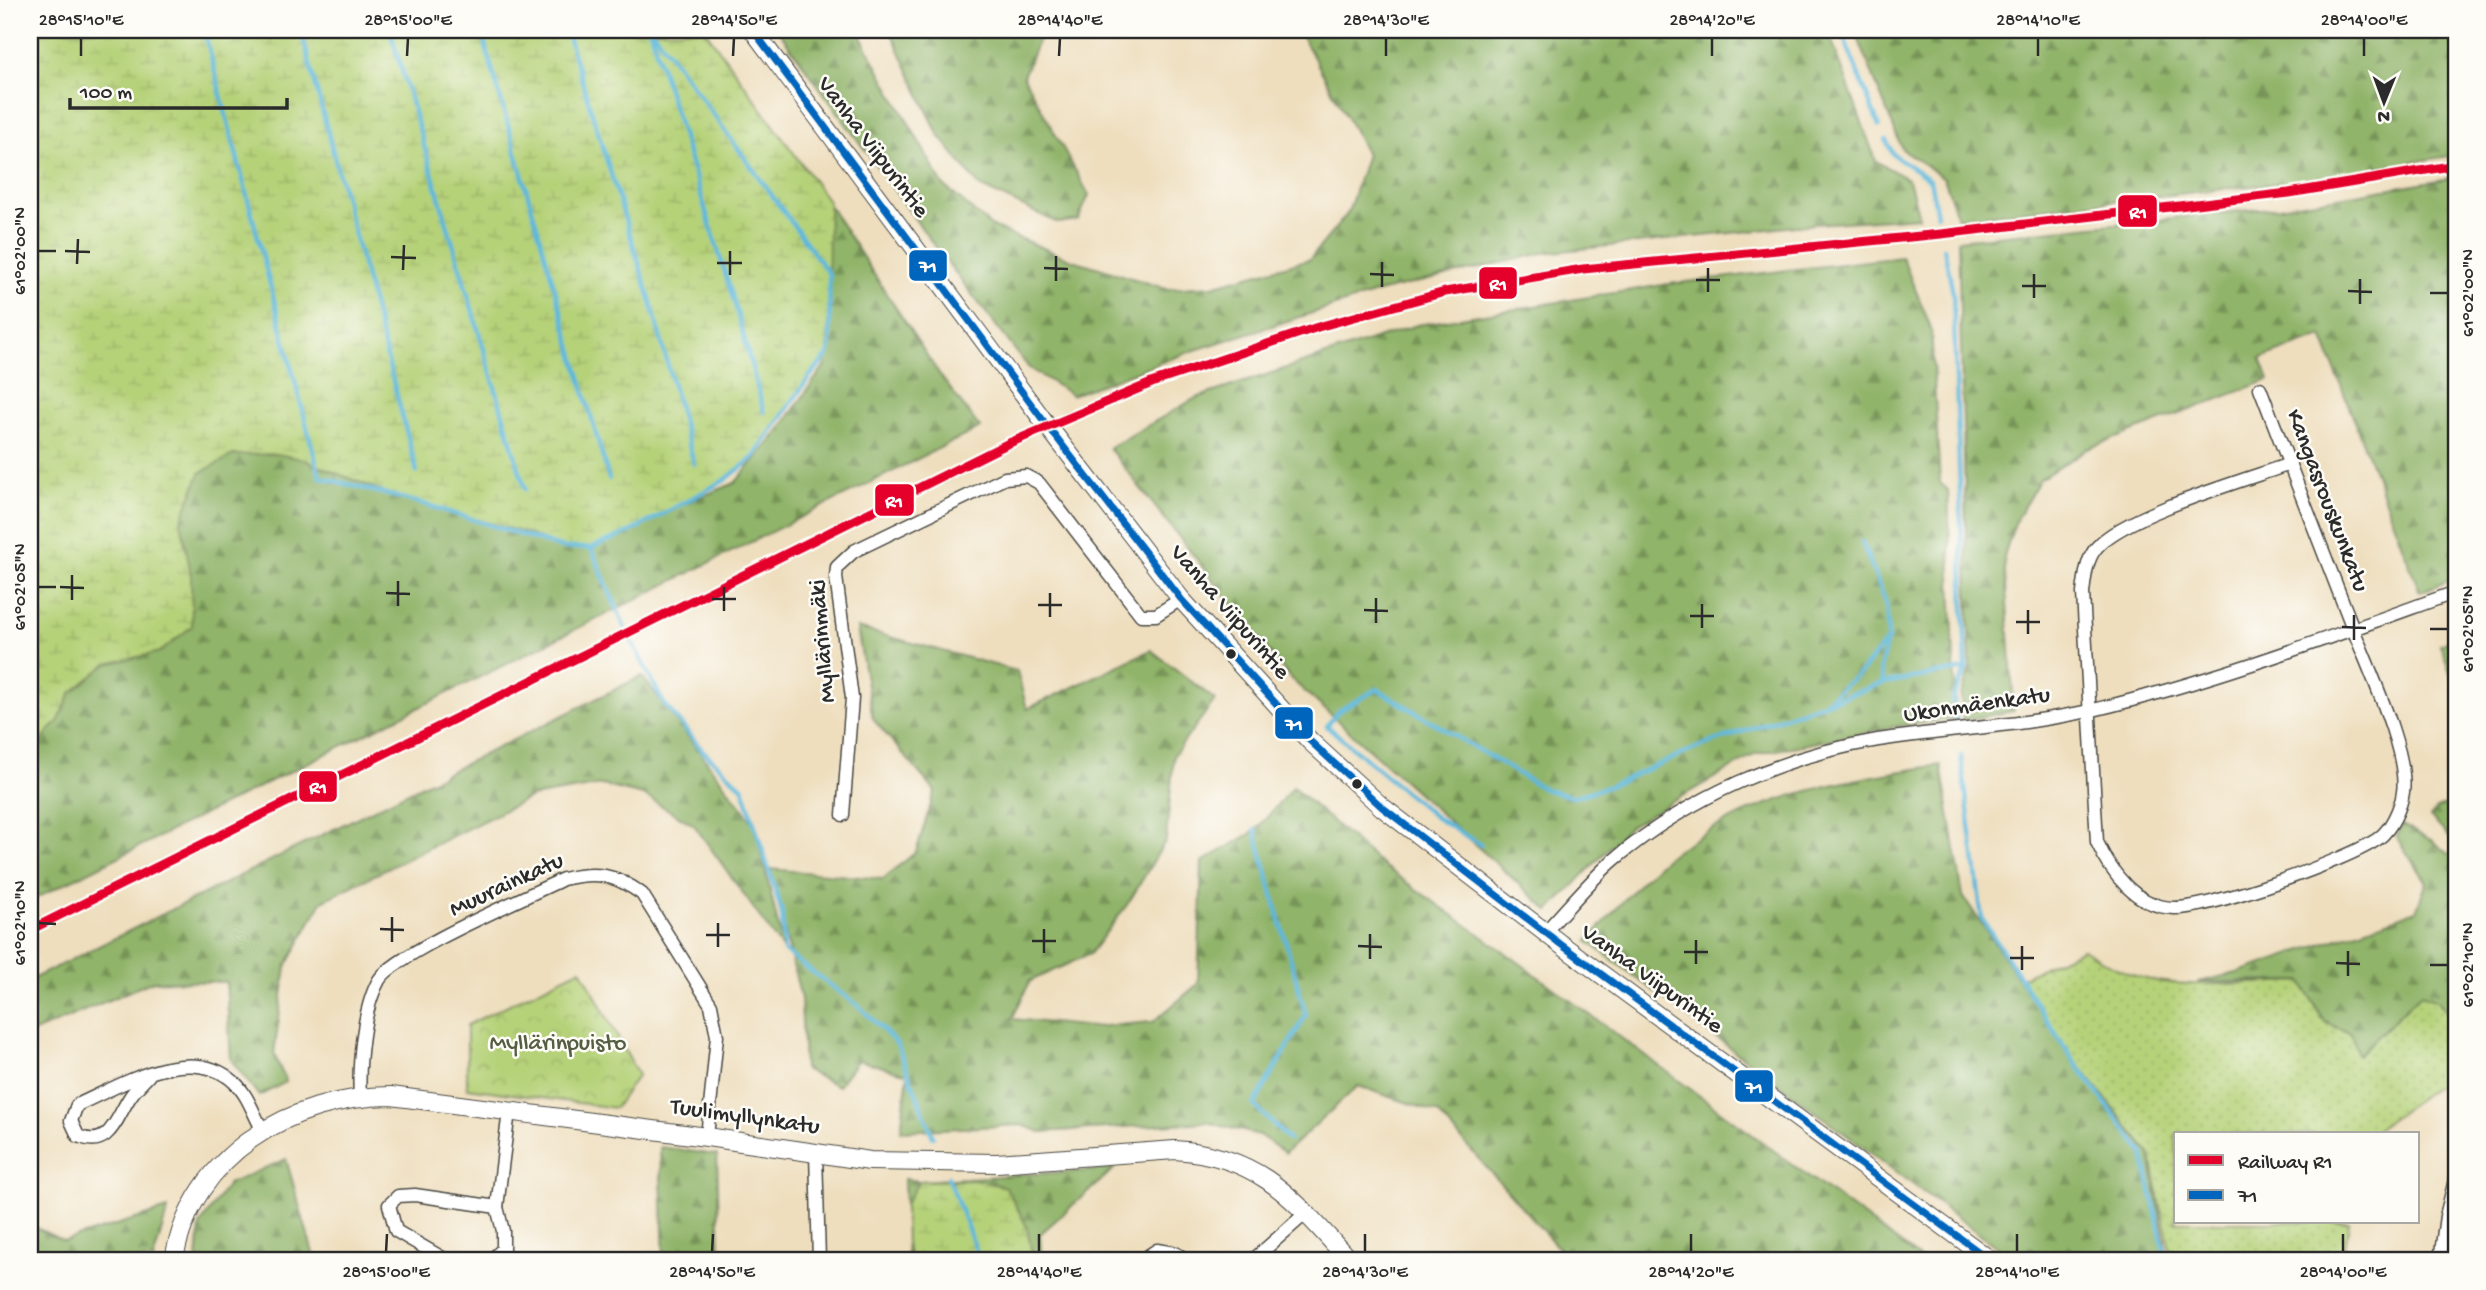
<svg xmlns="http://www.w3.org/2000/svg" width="2486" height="1290" viewBox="0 0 2486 1290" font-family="'Gochi Hand',sans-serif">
  <defs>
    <pattern id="grass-dots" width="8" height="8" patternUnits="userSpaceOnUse" patternTransform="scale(1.75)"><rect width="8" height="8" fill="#b6d279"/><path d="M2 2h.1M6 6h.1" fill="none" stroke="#9db469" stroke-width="1.8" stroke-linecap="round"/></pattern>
    <pattern id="forest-firs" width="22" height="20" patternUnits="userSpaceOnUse" patternTransform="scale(1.75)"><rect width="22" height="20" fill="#90b469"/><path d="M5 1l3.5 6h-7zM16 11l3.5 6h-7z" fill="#769357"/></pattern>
    <pattern id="wetland-marsh" width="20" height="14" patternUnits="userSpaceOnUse" patternTransform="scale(1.75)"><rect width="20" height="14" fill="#b6d279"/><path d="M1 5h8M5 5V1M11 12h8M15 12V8" fill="none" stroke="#9db469"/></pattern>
    <pattern id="park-crowns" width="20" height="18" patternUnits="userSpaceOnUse" patternTransform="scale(1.75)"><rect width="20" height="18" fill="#b6d279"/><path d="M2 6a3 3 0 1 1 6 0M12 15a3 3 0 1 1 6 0" fill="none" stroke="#9db469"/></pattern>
  </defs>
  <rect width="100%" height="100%" fill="#fdfcf7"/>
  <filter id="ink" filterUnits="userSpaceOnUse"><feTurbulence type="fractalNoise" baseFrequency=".0143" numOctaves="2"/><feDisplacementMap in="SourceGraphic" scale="14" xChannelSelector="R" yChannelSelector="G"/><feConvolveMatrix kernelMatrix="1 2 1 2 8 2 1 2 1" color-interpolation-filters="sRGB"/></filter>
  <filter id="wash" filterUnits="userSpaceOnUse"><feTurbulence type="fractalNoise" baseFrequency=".00686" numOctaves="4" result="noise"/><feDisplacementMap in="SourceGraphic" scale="28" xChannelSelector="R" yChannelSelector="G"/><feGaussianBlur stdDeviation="1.57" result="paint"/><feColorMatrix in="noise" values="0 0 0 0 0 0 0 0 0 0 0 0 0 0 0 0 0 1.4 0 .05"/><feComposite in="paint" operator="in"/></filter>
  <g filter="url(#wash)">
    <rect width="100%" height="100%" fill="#eedebe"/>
    <path fill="url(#grass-dots)" stroke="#707e52" stroke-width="2" d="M2083,949C2103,962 2124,974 2147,979C2187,989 2259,982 2301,981L2325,1022L2352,1034L2358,1054L2421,994L2437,1000L2456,1022V1071L2371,1134H2176V1222H2349L2343,1260H2172L2150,1154L2067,1062L2020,978Z"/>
    <g fill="url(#forest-firs)" stroke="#5e704a" stroke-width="2">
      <polygon points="30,30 343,302 391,495 576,548 735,483 776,435 825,365 824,346 765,213 802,164 939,374 980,428 30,901"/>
      <polygon points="778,30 857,30 943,185 992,227 1070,259 1167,289 1212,286 1310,259 1348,213 1367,154 1302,36 1296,30 1828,30 1876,161 1909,180 1919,217 1815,224 1543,253 1382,291 1195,350 1072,395 1029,368 936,248"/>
      <polygon points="890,30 1043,30 1023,76 1089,195 1078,220 1058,223 979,186 938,134"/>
      <polygon points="1855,30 2456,30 2456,155 2297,181 1958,218 1944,178 1902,149"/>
      <polygon points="2456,177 2456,578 2420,592 2322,336 2261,359 2269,380 2087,449 2040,479 2016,520 2004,556 2014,711 1963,720 1961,696 1970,668 1958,240 2280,207"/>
      <polygon points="1902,257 1931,328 1940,483 1948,490 1956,719 1899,726 1756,754 1630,826 1549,911 1290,678 1109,448 1196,398 1417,325 1669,284"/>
      <polygon points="857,628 1017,671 1027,709 1151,650 1215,700 1174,755 1166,840 1129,902 1090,954 1030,981 1012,1019 1092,1027 1153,1022 1198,984 1202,862 1255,831 1293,787 1382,865 1506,953 1922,1260 1569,1260 1438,1113 1358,1086 1285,1153 1259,1135 1207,1122 1041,1132 1022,1125 901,1131 908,1074 858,1060 838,1086 804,1069 801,999 770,869 883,879 916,852 935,791 873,719"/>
      <polygon points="2456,637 2456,689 2440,644"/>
      <polygon points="642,676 755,825 784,951 694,825 643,795 602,785 531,797 322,901 286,967 274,1054 286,1082 259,1096 231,1060 226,982 153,981 30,1034 30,980"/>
      <path d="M1941,765L1963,896L2067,1051L2150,1154L2168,1260H2014L1587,941C1611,916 1647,871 1673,853C1759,793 1841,781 1941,765Z"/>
      <polygon points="2456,802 2456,844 2430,817 2436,809"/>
      <polygon points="2402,825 2433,841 2456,860 2456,1022 2437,1000 2421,994 2358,1055 2352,1034 2325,1022 2301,981 2198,982 2237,973 2416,911 2427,882 2396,837"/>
      <polygon points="660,1147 717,1155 720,1260 664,1260"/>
      <polygon points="286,1159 315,1260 197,1260 200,1225 228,1184"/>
      <polygon points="1114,1169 1040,1234 1042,1260 907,1260 904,1179 919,1181"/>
      <polygon points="168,1209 153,1260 30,1260 30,1225 64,1241"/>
    </g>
    <g fill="url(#wetland-marsh)" stroke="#707e52" stroke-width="2">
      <polygon points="30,30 705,30 829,202 828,355 810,376 753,458 725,480 632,531 591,548 563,548 528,534 391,495 302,459 277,454 233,455 200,473 181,521 191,575 192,626 160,652 107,664 71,693 58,722 48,732 30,762"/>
      <polygon points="978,1180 1006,1187 1027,1227 1033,1260 911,1260 906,1245 905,1205 919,1181"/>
    </g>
    <polygon fill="url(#park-crowns)" stroke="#707e52" stroke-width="2" points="581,969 638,1075 615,1108 467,1088 467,1025"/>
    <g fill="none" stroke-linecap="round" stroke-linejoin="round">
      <g stroke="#5db8db" stroke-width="4.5">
        <polyline points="204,30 320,477 424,504 563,548 591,548 632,531 725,480 753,458 810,376 828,355 830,348 829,274 652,30"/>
        <polyline points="301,30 417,472"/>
        <polyline points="390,30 525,489"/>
        <polyline points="481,30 609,479"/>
        <polyline points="566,30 651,302 694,464"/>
        <polyline points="1841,30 1879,126"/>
        <polyline points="650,31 735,305 764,412"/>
        <polyline points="1886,140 1893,154 1930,180 1937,215"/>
        <polyline points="1944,248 1953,293 1966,669 1953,698 1956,719"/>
        <polyline points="591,548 625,628"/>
        <polyline points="630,638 663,702 702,750 743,788 782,912 784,951 860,1007 897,1044 933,1137"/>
        <polyline points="1883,683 1880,669 1886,644"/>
        <polyline points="1826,701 1862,671 1888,639 1886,603 1862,542"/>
        <polyline points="1961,756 1982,919 2073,1060 2143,1153 2166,1260"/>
        <polyline points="1255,830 1306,1015 1254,1105 1289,1140"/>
        <polyline points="1481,845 1435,817 1327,726 1337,712 1377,689 1544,789 1573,797 1607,787 1701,746 1883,683 1966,669"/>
        <polyline points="948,1177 980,1260"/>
      </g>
    </g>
  </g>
  <g filter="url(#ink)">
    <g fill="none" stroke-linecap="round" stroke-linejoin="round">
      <defs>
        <g id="street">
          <path d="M2260,388C2291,467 2321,547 2352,626C2367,665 2409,753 2403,792C2401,808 2391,829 2379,838C2349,860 2210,909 2174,908C2136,907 2111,873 2097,842L2083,593C2085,578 2086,559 2097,547C2124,515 2245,480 2290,464"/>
          <polyline points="843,815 852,698 836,577 837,567 854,551 1005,478 1026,476 1039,483 1141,615 1156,615 1181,599"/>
          <path d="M1545,932C1568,908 1590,880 1615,859C1689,797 1783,756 1878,740C1949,729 2023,726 2093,710C2217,680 2336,635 2456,592"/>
          <path d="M149,1075C143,1082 135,1089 130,1097C116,1118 110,1150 78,1136L71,1121L77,1105C122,1085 190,1042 234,1082C247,1093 254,1115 262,1129"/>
          <path d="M360,1097C358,1065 363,1008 379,980C397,952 527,897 563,879C596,871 615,874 642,894L711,1005L717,1036L707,1137"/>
          <polyline points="816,1153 819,1260"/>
          <polyline points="446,1260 396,1231 389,1205 398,1196 415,1195 497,1207"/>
          <polyline points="491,1260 503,1249 503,1231 497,1207 509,1111"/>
          <polyline points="1142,1260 1157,1250 1175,1253 1187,1260"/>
          <polyline points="1253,1260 1306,1213"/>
          <polyline points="2440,1260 2446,1216 2456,1176"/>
        </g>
        <g id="secondary">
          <polyline points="753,30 1043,420 1181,599 1310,741 1382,807 1559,943 1990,1260"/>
          <path d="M174,1260C192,1154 291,1097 391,1096L707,1137L870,1161L997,1163L1175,1150C1262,1156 1294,1200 1349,1260"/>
        </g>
      </defs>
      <use href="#street" stroke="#484641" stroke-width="15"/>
      <use href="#secondary" stroke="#484641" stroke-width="20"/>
      <use href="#street" stroke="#fff" stroke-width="12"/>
      <use href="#secondary" stroke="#fff" stroke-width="18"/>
      <defs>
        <polyline id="bus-1" points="753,30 1043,420 1181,599 1310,741 1382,807 1559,943 1990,1260"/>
      </defs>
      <use href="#bus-1" stroke="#fdfcf7" stroke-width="12"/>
      <use href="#bus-1" stroke="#0065bd" stroke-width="7"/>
      <defs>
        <polyline id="rail-1" points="30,930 1007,444 1154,382 1318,327 1445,292 1583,269 1941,234 2289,193 2456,165"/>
      </defs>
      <use href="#rail-1" stroke="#fdfcf7" stroke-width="14"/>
      <use href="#rail-1" stroke="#e4002b" stroke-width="9"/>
    </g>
  </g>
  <path fill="none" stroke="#2b2b2b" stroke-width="2.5" d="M81,56V38M407,56L408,38M733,56L734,38M1059,56L1060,38M1386,56V38M1712,56V38M2038,56V38M2364,56V38M38,251H56M65,251L90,252M391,257L416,258M717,263H742M77,264L78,239M1044,268L1068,269M403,270L404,245M1370,274L1394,275M730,275V251M1696,280H1720M1056,281V256M2022,286H2046M1382,287V262M2348,291L2372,292M1708,292V268M2430,293H2448M2034,298V274M2360,304V279M38,587H56M60,587L84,588M386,593L410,594M712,599H736M72,600V575M1038,605H1062M398,606V581M1364,610L1388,611M724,611V587M1690,616H1714M1050,617V593M2016,622H2040M1376,623V598M2342,627L2366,628M1702,628V604M2430,629H2448M2028,634V610M2354,640V615M38,923L56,924M380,929L404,930M706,935H730M1032,941H1056M392,942V917M1358,946L1382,947M718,947V923M1684,952H1708M1044,953V929M2010,958H2034M1370,959V934M2336,963L2360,964M1696,964V940M2430,965H2448M2022,970V946M2348,976V951M386,1252L387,1234M712,1252L713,1234M1039,1252V1234M1365,1252V1234M1691,1252V1234M2017,1252V1234M2343,1252V1234"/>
  <g fill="#2b2b2b" stroke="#fdfcf7" stroke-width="2.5">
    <circle cx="1231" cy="654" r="6"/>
    <circle cx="1357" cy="784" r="6"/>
  </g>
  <g text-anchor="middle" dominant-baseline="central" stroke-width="5" stroke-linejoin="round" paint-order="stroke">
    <g font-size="24" fill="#2b2b2b" stroke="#fdfcf7">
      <text transform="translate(872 148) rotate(53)">Vanha Viipurintie</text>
      <text transform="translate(2326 501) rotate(69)">Kangasrouskunkatu</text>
      <text transform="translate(1229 613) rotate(49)">Vanha Viipurintie</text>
      <text transform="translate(824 641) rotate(-95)">Myllärinmäki</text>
      <text transform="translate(1977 706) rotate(-8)">Ukonmäenkatu</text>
      <text transform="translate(507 886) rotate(-25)">Muurainkatu</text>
      <text transform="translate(1651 980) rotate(36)">Vanha Viipurintie</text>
      <text transform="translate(745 1118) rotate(8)">Tuulimyllynkatu</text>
    </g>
    <g font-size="24" fill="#555d42" stroke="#fdfcf7">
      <text x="558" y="1044">Myllärinpuisto</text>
    </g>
  </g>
  <g stroke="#fdfcf7" stroke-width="2.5">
    <rect x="2117" y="194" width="41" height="34" rx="7" fill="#e4002b"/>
    <rect x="908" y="249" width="40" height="33" rx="7" fill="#0065bd"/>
    <rect x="1478" y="266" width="40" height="34" rx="7" fill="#e4002b"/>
    <rect x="874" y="483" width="41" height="34" rx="7" fill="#e4002b"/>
    <rect x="1274" y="706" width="40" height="34" rx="7" fill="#0065bd"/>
    <rect x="298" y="770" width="40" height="33" rx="7" fill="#e4002b"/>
    <rect x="1734" y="1069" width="40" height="34" rx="7" fill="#0065bd"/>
  </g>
  <g font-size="19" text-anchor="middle" font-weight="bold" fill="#fff">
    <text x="2138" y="218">R1</text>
    <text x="928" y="272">71</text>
    <text x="1498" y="290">R1</text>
    <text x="894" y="507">R1</text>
    <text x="1294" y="730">71</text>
    <text x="318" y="793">R1</text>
    <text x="1754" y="1093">71</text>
  </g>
  <rect width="2486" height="1290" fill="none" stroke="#fdfcf7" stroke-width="77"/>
  <rect x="2174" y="1132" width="245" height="91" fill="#fdfcf7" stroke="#a9a8a5" stroke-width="2"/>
  <rect x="2188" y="1155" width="35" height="10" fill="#e4002b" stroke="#a9a8a5" stroke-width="2"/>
  <text x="2238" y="1168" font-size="21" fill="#2b2b2b">Railway R1</text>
  <rect x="2188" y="1190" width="35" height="10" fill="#0065bd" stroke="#a9a8a5" stroke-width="2"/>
  <text x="2238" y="1202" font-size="21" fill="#2b2b2b">71</text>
  <g transform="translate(2384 102) rotate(181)" stroke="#fdfcf7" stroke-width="5" paint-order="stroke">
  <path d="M0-5L12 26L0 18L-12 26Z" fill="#2b2b2b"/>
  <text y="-10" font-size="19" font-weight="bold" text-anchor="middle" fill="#2b2b2b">N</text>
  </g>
  <path d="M70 98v10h217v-10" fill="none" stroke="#2b2b2b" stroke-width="3.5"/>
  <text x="80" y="98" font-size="21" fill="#2b2b2b" stroke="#fdfcf7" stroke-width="5" paint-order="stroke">100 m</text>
  <rect x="38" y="38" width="2410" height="1214" fill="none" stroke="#2b2b2b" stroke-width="2.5"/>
  <g font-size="18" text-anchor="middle" fill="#2b2b2b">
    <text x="81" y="25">28°15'10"E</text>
    <text x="408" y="25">28°15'00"E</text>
    <text x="734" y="25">28°14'50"E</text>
    <text x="1060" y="25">28°14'40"E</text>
    <text x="1386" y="25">28°14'30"E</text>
    <text x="1712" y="25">28°14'20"E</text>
    <text x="2038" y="25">28°14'10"E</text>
    <text x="2364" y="25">28°14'00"E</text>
    <text transform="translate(19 251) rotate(-90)" y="6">61°02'00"N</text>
    <text transform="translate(2467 293) rotate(-90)" y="6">61°02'00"N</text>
    <text transform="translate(19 587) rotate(-90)" y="6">61°02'05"N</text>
    <text transform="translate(2467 629) rotate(-90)" y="6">61°02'05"N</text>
    <text transform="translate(19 923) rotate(-90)" y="6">61°02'10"N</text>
    <text transform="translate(2467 965) rotate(-90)" y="6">61°02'10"N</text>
    <text x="386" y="1277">28°15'00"E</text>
    <text x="712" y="1277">28°14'50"E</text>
    <text x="1039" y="1277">28°14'40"E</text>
    <text x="1365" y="1277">28°14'30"E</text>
    <text x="1691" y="1277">28°14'20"E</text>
    <text x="2017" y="1277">28°14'10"E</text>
    <text x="2343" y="1277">28°14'00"E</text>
  </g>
</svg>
